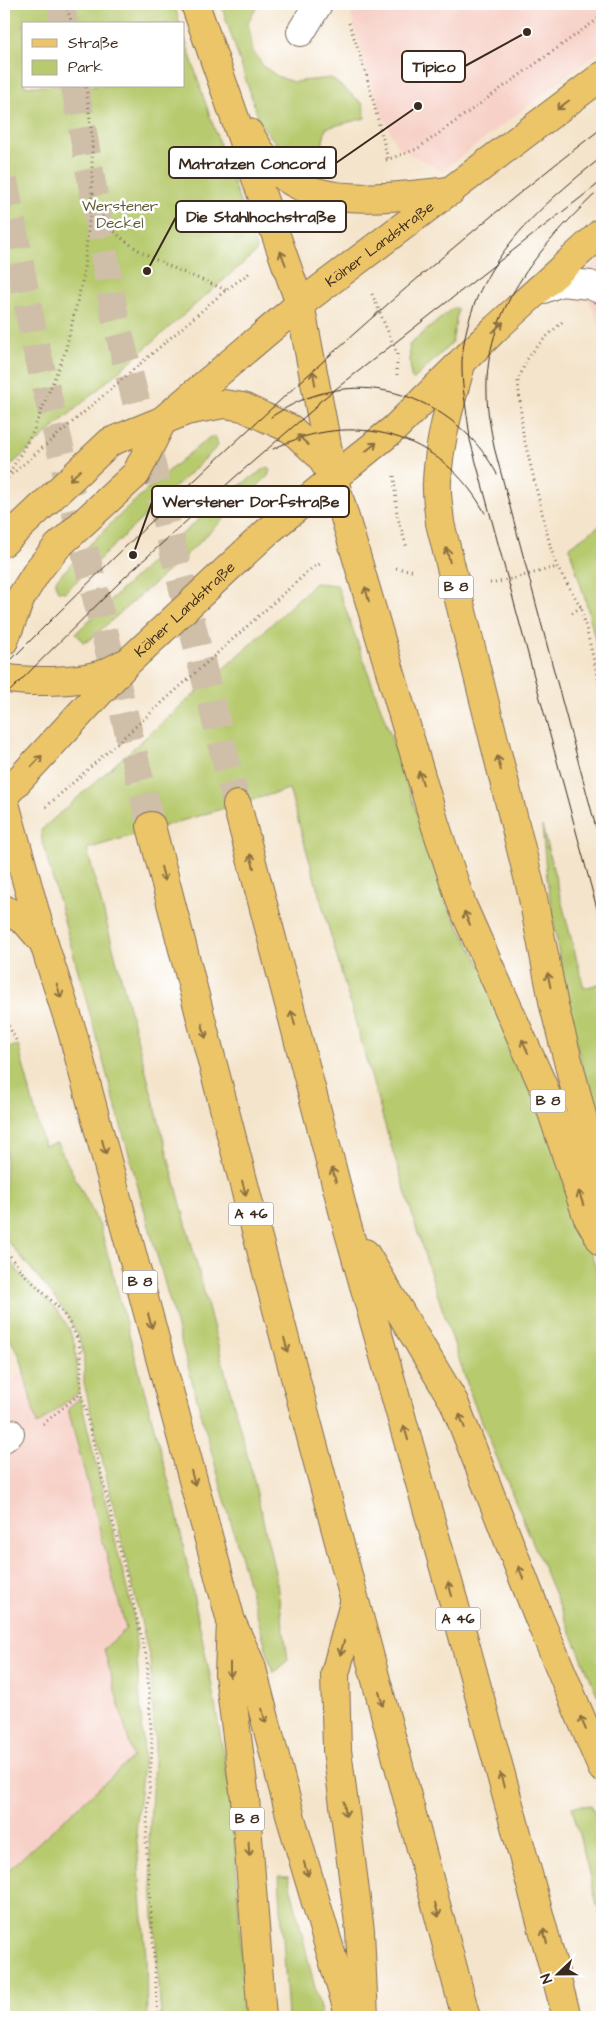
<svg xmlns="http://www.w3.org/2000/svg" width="606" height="2021" viewBox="0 0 606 2021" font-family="'Architects Daughter',sans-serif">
  <rect width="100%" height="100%" fill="#fff"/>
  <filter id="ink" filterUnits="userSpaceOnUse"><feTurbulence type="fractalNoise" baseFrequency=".02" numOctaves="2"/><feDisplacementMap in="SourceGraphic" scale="10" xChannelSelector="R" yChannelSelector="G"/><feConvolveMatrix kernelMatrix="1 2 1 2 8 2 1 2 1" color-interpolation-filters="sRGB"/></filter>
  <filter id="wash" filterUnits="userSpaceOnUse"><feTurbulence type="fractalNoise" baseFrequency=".0096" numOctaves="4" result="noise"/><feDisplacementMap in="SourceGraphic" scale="20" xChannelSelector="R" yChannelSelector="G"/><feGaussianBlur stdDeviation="1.12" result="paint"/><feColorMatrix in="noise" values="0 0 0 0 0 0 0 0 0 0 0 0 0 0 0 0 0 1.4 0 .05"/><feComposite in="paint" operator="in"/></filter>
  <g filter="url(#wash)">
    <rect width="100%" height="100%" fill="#f4e4cb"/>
    <g fill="#f7d1c8">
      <polygon points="348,4 602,4 602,49 442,171 397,147 376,100"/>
      <polygon points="602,257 602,330 579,277"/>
      <polygon points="45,1353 80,1397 134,1618 144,1755 136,1831 146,1957 4,2017 4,1388"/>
    </g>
    <g fill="#b7ca6e" stroke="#797a46">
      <polygon points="4,4 174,4 180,24 24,24 24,86 184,86 184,35 203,96 257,251 4,471"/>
      <polygon points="221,4 259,4 248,22 253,51 263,66 277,76 293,82 331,78 363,104 365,118 326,128 316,173 291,156 276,143 260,123"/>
      <polygon points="453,308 458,309 452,343 413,380 411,377 409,345"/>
      <path d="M210,437L216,438L218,445L214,450L65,592L58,591L56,586V580C104,528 155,480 210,437Z"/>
      <path d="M268,467L270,470L268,476L182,559L88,641L83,642L76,633C111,599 147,566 183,533C210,510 237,485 268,467Z"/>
      <polygon points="602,524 602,668 586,602 569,547"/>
      <polygon points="315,583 337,585 390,734 450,911 497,993 581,1217 602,1290 602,1706 473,1401 428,1266 386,1129 289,789 87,849 254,1481 276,1577 288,1660 273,1673 42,841 41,830 242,652"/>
      <polygon points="542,826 584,988 602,983 602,1155 566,998 547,880"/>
      <path d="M18,1045L44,1146L57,1143L100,1226L175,1505L211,1681L233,1810L245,2017H161L149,1840L155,1747L150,1659L84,1383C84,1370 85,1356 81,1344C72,1312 26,1264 4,1237L9,1048Z"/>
      <polygon points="4,1252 20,1274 58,1311 69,1328 75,1346 79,1392 37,1425 20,1356 4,1330"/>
      <polygon points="80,1397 134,1618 144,1755 136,1831 146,1957 147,2017 4,2017 4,1874 133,1757 104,1649 126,1629 68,1409"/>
      <polygon points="591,1805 602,1833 602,1924 572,1807"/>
      <polygon points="279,1876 288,1876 322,2017 288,2017"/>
    </g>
  </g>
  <g filter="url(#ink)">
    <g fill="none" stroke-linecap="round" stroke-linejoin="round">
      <g stroke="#cfbfa8" stroke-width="28" stroke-dasharray="28 14" stroke-linecap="butt">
        <polyline points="61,4 64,24"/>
        <polyline points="75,86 115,317 237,805"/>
        <polyline points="4,180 35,343 151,826"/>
      </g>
      <defs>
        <g id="minor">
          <polyline points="301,32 318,4"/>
          <polyline points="538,291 561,282 590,285 602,290"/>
          <polyline points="4,1438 10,1433"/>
        </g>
        <g id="major">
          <polyline points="300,304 333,477 435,824 462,905 543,1086 587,1216 602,1242"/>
          <path d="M462,361C451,400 439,440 437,481C436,495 439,510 440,523L532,893L554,1006L602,1194"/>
          <polyline points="4,542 110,442 186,411 224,404 243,407 264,417 291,429 320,456 331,474"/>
          <path id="s1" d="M4,641L21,597L38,570L57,547L136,474L163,420L300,304L602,76"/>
          <path d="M4,678C27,683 79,682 102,674C109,672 116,668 123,664"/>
          <path id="s2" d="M4,796L127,663L267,532L395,428L496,328L602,232"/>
          <polyline points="4,800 44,944 72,1031 231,1621 229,1674 245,1799 262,2017"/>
          <polyline points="4,909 26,922 44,943"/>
        </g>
        <g id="highway">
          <polyline points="195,4 300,304"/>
          <path d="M249,133C258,147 266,163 279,173C322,210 399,196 451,191"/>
          <polyline points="237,805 346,1222 454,1603 567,2017"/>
          <polyline points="151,826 255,1227 466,2017"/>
          <polyline points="365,1253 454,1402 538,1616 602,1768"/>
          <polyline points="354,1603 335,1674 337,1750 360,1931 364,2017"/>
          <polyline points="231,1621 251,1665 292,1822 350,2017"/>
        </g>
      </defs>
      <use href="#minor" stroke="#7c6b5b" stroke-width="30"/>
      <use href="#major" stroke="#7c6b5b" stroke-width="30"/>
      <use href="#highway" stroke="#7c6b5b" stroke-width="30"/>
      <g stroke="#7c6b5b" stroke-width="3" stroke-dasharray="1 4" stroke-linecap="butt">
        <polyline points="66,4 72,24"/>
        <polyline points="349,23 365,70 388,159"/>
        <polyline points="386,160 417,149 602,16"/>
        <path d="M93,193C96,201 98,211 103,218C127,254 187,273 226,290"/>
        <polyline points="372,294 397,353 397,375"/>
        <polyline points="562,322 538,345 526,361 518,381 523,434 551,549 557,567 581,607 602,694"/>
        <polyline points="394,476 397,515 407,548"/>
        <polyline points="7,477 32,434 65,352 83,278 92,193 92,136 86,86"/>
        <polyline points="4,481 226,290 251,272"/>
        <polyline points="396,568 415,571"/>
        <polyline points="490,583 495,583 557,567"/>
        <polyline points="572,613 581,607"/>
        <polyline points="46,807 312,568 322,563"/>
        <polyline points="4,1017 16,1040"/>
        <polyline points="4,1248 22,1272 60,1309 70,1324 78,1340 81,1353 81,1393 147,1659 152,1748 146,1841 158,2017"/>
        <polyline points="43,1424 81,1393"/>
      </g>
      <use href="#minor" stroke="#fff" stroke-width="28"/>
      <use href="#major" stroke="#edc569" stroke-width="28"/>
      <use href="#highway" stroke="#edc569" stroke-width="28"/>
      <g stroke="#3b2a1e" stroke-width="1">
        <path d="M602,157C535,210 468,269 462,361C461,388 468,414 470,440L602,927"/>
        <path d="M594,195C538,249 484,311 487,394C487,412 491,429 494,447L602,850"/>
        <path d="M271,417C285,408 299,400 316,395C387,372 463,410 497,474"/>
        <path d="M273,449C353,409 441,432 485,513"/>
        <path d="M4,667C193,477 390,291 602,128"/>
        <polyline points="4,697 126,576 235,477 316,407 319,402 602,181"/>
      </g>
    </g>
    <defs><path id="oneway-shaft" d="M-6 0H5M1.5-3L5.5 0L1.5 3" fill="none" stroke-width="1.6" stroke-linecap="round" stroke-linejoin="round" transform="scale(1.25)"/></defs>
    <g stroke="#8b7040">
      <use href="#oneway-shaft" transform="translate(563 105) rotate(143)"/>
      <use href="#oneway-shaft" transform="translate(283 258) rotate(-111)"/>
      <use href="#oneway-shaft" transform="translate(498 327) rotate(-43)"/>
      <use href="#oneway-shaft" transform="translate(314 378) rotate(-100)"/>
      <use href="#oneway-shaft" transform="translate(303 440) rotate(-137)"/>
      <use href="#oneway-shaft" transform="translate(371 447) rotate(-39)"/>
      <use href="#oneway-shaft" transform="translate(75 475) rotate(137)"/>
      <use href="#oneway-shaft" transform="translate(448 555) rotate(-104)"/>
      <use href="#oneway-shaft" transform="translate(367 594) rotate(-105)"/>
      <use href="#oneway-shaft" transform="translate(37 761) rotate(-47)"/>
      <use href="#oneway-shaft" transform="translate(499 763) rotate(-104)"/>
      <use href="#oneway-shaft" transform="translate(421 778) rotate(-107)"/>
      <use href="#oneway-shaft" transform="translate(252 861) rotate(-105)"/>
      <use href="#oneway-shaft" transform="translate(163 874) rotate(75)"/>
      <use href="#oneway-shaft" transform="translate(467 918) rotate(-114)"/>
      <use href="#oneway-shaft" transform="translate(549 980) rotate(-101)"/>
      <use href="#oneway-shaft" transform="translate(59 991) rotate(72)"/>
      <use href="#oneway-shaft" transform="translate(293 1018) rotate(-105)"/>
      <use href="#oneway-shaft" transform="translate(204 1031) rotate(75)"/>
      <use href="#oneway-shaft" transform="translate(525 1046) rotate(-114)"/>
      <use href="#oneway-shaft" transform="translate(104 1147) rotate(75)"/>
      <use href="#oneway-shaft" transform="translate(334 1175) rotate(-105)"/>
      <use href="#oneway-shaft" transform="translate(244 1188) rotate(75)"/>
      <use href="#oneway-shaft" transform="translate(581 1198) rotate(-109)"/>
      <use href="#oneway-shaft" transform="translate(150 1321) rotate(75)"/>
      <use href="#oneway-shaft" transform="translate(286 1345) rotate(75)"/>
      <use href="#oneway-shaft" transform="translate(462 1421) rotate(-111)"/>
      <use href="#oneway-shaft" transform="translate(406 1433) rotate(-106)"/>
      <use href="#oneway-shaft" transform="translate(193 1478) rotate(75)"/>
      <use href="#oneway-shaft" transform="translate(521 1573) rotate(-111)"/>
      <use href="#oneway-shaft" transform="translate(450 1589) rotate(-106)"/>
      <use href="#oneway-shaft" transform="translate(342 1648) rotate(105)"/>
      <use href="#oneway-shaft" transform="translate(230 1670) rotate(90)"/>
      <use href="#oneway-shaft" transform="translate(381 1699) rotate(75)"/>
      <use href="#oneway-shaft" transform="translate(264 1716) rotate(75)"/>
      <use href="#oneway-shaft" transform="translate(583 1723) rotate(-113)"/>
      <use href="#oneway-shaft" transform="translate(502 1780) rotate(-105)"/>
      <use href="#oneway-shaft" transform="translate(345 1809) rotate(83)"/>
      <use href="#oneway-shaft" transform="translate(249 1849) rotate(86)"/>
      <use href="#oneway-shaft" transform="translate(306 1869) rotate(73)"/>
      <use href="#oneway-shaft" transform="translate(437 1910) rotate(75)"/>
      <use href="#oneway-shaft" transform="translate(545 1936) rotate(-105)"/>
    </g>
  </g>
  <g text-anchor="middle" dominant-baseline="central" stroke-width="5" stroke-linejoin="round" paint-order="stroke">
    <g fill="#fff" stroke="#766a62" stroke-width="1">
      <rect x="438.5" y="575.5" width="35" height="23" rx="4"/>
      <rect x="530.5" y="1089.5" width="35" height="23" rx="4"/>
      <rect x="228.5" y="1202.5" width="45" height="23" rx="4"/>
      <rect x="122.5" y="1270.5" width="35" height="23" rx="4"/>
      <rect x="435.5" y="1607.5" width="45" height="23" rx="4"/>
      <rect x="229.5" y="1807.5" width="35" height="23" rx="4"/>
    </g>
    <g font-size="14" font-weight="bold" fill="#3b2a1e">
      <text x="456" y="587">B 8</text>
      <text x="548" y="1101">B 8</text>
      <text x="251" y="1214">A 46</text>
      <text x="140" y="1282">B 8</text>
      <text x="458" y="1619">A 46</text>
      <text x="247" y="1819">B 8</text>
    </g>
    <g font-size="15" fill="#605a36" stroke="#fff">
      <text x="120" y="206">Werstener<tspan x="120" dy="17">Deckel</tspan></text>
    </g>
    <g font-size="15" fill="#3b2a1e" stroke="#fff">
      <text stroke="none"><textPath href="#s1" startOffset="556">Kölner Landstraße</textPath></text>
      <text stroke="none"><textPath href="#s2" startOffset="260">Kölner Landstraße</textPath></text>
    </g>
  </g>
  <path fill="none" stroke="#3b2a1e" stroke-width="2" d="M527 32L465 66M418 106L336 163M147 271L176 217M133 555L152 502"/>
  <g fill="#3b2a1e" stroke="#fff" stroke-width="2">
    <circle cx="527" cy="32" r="5"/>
    <circle cx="418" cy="106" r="5"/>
    <circle cx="147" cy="271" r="5"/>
    <circle cx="133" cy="555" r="5"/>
  </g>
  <g fill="#fff" stroke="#3b2a1e" stroke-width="2">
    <rect x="402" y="51" width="63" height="31" rx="5"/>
    <rect x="169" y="147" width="167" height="31" rx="5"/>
    <rect x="176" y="201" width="170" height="31" rx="5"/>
    <rect x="152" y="486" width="197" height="31" rx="5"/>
  </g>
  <g font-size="16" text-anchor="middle" font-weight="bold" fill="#3b2a1e">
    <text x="434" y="72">Tipico</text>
    <text x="252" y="169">Matratzen Concord</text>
    <text x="261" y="222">Die Stahlhochstraße</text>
    <text x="251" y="507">Werstener Dorfstraße</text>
  </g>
  <rect width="606" height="2021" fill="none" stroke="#fff" stroke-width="20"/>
  <rect x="22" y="22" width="162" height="65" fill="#ffffff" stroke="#b1aaa5"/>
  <rect x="32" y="39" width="25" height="8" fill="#edc569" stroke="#b1aaa5"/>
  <text x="68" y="48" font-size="15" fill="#3b2a1e">Straße</text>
  <rect x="32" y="60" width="25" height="15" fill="#b7ca6e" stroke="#b1aaa5"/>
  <text x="68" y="72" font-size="15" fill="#3b2a1e">Park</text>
  <g transform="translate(558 1974) rotate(248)" stroke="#ffffff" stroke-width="4" paint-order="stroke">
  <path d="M0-4L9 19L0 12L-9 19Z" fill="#3b2a1e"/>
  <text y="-8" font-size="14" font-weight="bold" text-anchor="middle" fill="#3b2a1e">N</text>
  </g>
</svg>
